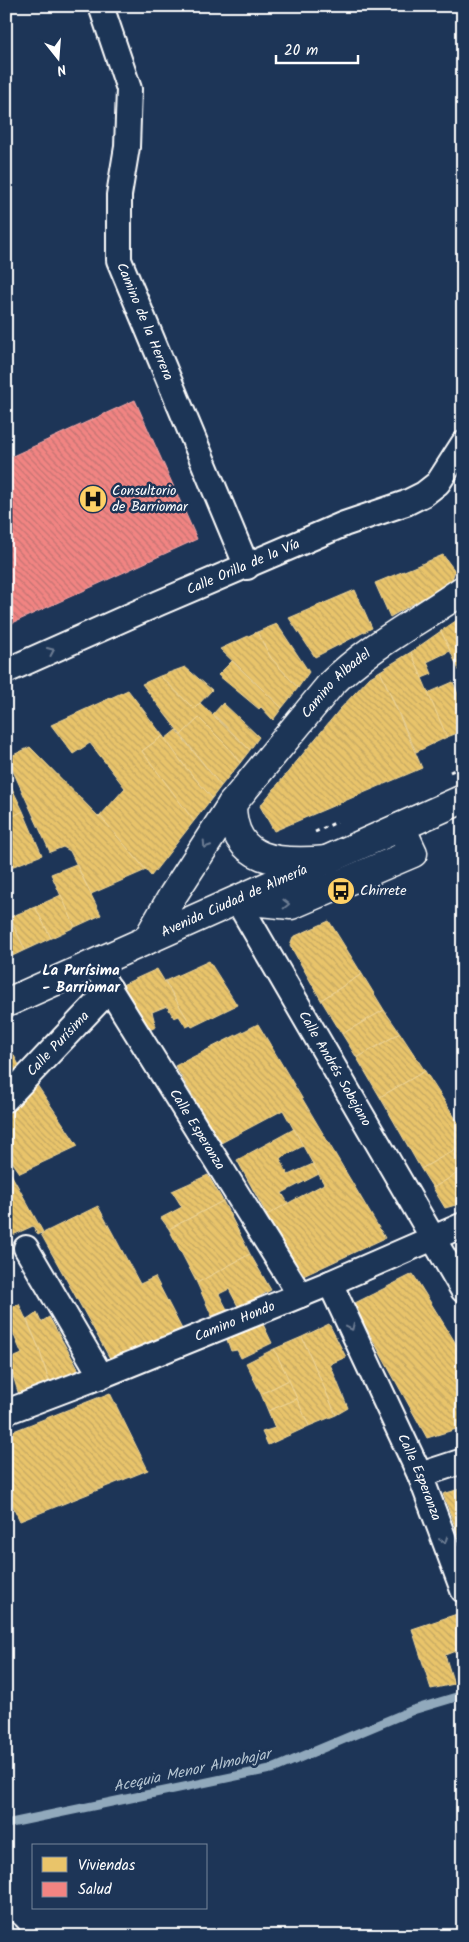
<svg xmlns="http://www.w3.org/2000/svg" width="469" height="1942" viewBox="0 0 469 1942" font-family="Kalam,sans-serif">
  <defs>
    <pattern id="homes-back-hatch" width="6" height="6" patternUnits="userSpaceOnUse" patternTransform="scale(1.25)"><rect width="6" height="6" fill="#e9c46a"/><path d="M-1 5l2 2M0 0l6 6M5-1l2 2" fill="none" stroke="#c2a662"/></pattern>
    <pattern id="health-back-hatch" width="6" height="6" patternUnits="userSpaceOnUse" patternTransform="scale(1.25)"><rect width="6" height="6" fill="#f28482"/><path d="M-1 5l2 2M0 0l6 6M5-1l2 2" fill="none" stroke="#c07372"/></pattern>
  </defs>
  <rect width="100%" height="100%" fill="#1d3557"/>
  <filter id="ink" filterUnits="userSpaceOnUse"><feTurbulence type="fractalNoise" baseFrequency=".02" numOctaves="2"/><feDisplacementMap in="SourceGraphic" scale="10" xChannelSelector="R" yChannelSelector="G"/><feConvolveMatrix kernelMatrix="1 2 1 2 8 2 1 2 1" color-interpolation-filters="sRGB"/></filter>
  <g filter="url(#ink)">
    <g fill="url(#homes-back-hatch)" stroke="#f0d697">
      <polygon points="443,555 455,571 451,582 390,617 375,583"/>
      <polygon points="355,590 372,628 315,657 289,618"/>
      <polygon points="463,616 463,679 441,631"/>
      <polygon points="277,624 309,672 298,688 271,658 257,632"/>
      <polygon points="441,631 450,651 427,662 432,674 422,678 411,652"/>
      <polygon points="257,632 271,658 298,688 282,708 220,649"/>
      <polygon points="411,652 447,737 416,752 380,671"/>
      <polygon points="232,661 282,708 273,720 261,707 259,709 218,675"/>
      <polygon points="185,667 212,690 194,709 160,676"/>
      <polygon points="380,671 422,768 274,831 260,806 340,709 370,677"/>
      <polygon points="160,676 194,709 200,703 250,750 240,763 228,747 199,718 181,735 142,684"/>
      <polygon points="453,682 458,694 463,692 463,731 447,737 428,693"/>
      <polygon points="128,690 163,736 142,751 194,821 151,876 100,816 125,788 90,743 73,754 51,725"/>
      <polygon points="223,703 259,737 250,750 213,714"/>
      <polygon points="199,718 228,747 240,763 221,786 181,735"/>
      <polygon points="176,730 221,786 212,798 186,768 165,739"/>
      <polygon points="163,736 186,768 212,798 194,821 142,751"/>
      <polygon points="30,747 99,817 100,816 146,870 91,894 70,851 63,847 50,852 7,758"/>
      <polygon points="6,776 23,811 9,819 6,812"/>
      <polygon points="23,811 42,855 6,869 6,820"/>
      <polygon points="76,864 101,915 75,927 51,874"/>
      <polygon points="61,895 75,927 51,938 35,907"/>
      <polygon points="35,907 51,938 25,950 10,917"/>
      <polygon points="6,911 25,950 6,959"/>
      <polygon points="329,921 362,974 321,1000 290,945 293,937"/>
      <polygon points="209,961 237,1005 192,1027 165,981"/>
      <polygon points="157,969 191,1025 186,1027 179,1016 174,1018 167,1006 152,1012 156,1027 145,1032 120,986"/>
      <polygon points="362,974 384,1010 342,1034 321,1000"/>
      <polygon points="384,1010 400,1033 357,1058 342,1034"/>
      <polygon points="258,1024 385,1238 299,1278 264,1216 324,1184 283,1110 221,1143 175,1066"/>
      <polygon points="400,1033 425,1071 380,1097 357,1058"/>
      <polygon points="6,1040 21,1069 10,1083 6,1076"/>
      <polygon points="425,1071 463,1130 463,1145 421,1169 380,1097"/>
      <polygon points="35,1082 78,1146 20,1173 6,1153 6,1112"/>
      <polygon points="294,1129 303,1146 280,1158 288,1175 313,1164 319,1174 282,1193 288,1203 267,1215 237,1160"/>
      <polygon points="463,1145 463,1170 433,1188 421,1169"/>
      <polygon points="463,1170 463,1203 445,1208 433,1188"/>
      <polygon points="11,1174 43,1232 38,1235 33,1226 6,1238 6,1177"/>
      <polygon points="208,1175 223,1201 169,1229 161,1218 182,1207 172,1191"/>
      <polygon points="223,1201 250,1254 197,1283 169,1229"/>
      <polygon points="98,1206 140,1284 155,1277 184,1333 112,1362 41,1234"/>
      <polygon points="6,1244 12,1253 6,1256"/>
      <polygon points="250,1254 271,1290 239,1308 229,1289 219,1294 229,1313 214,1321 197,1283"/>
      <polygon points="413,1274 463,1355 463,1427 427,1438 353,1304"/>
      <polygon points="19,1304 39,1348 50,1385 19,1395 8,1360 22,1354 6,1317 6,1311"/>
      <polygon points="37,1313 41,1322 49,1317 81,1374 50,1385 39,1348 27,1320"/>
      <polygon points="260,1318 272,1343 241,1358 237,1350 231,1351 225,1334"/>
      <polygon points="329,1324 346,1357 330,1364 348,1408 336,1415 302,1337"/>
      <polygon points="302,1337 336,1415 309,1426 274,1349"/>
      <polygon points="274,1349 289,1380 261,1394 246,1363"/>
      <polygon points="289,1380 297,1399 268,1411 261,1394"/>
      <polygon points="110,1393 148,1470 20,1521 6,1492 6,1434"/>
      <polygon points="297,1399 309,1426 268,1445 262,1432 275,1428 268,1411"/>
      <polygon points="463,1488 463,1548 443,1494"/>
      <polygon points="463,1612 463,1648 445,1655 454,1684 431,1689 412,1629"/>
    </g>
    <polygon fill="url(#health-back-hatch)" stroke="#f6a9a8" points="135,400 197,539 6,626 6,459"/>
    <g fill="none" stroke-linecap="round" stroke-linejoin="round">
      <polyline stroke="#91a9bc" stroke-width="9" points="6,1824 275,1768 413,1710 463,1695"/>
      <defs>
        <g id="street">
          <path id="s1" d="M101,6L129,89L127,147L119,195V260L247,567"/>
          <path id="s2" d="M6,671L159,603L344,524L406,503L424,494L438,483L463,444"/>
          <path id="s3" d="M237,900L463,1290"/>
          <path id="s4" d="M94,964L300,1295"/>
          <path id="s5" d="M6,1099L110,989"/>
          <polyline points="26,1248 101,1376"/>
          <path id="s6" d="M330,1283L420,1475L463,1590"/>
          <path id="s7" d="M6,1412L101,1376L330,1283L463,1225"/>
          <polyline points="420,1475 463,1461"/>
          <polyline points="6,1934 8,1936"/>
        </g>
        <g id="secondary">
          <path d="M232,804C232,864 281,864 328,860"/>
          <path id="s8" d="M147,940L173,895L232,804L331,684C369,646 419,621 463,590"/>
        </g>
        <g id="primary">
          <polyline points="239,900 291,905 413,853 401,827"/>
          <path id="s9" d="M6,1003L463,799"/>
        </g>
      </defs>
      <use href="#street" stroke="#fff" stroke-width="28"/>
      <use href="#secondary" stroke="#fff" stroke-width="31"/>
      <use href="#primary" stroke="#fff" stroke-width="31"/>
      <g stroke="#fff" stroke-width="3" stroke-dasharray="4 4" stroke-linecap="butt">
        <polyline points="450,772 463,766"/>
        <polyline points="315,832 337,822"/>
      </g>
      <use href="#street" stroke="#1d3557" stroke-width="24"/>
      <use href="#secondary" stroke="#1d3557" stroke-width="28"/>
      <use href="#primary" stroke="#1d3557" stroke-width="28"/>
    </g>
    <defs><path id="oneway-chevron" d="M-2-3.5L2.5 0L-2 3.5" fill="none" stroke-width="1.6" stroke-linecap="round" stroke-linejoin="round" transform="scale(1.25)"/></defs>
    <g stroke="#6c7c92">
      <use href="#oneway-chevron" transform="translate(51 651) rotate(-24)"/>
      <use href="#oneway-chevron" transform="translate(206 845) rotate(123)"/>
      <use href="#oneway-chevron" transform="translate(286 904) rotate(-1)"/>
      <use href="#oneway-chevron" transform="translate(351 1327) rotate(65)"/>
      <use href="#oneway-chevron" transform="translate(444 1540) rotate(70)"/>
    </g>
  </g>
  <defs>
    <symbol id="hospital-disc" viewBox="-11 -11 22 22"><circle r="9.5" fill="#ffd166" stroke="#1d3557"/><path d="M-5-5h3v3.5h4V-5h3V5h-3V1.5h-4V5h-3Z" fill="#111"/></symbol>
    <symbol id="bus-disc" viewBox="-11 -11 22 22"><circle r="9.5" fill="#ffd166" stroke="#1d3557"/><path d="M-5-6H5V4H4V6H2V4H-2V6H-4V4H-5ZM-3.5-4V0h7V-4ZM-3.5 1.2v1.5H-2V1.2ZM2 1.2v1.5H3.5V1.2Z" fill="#111"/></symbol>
  </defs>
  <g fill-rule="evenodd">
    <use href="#hospital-disc" x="77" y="483" width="32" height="32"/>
    <use href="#bus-disc" x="325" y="875" width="32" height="32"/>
  </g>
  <g text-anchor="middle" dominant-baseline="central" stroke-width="5" stroke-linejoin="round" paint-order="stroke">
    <g font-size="14" fill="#fff" stroke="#1d3557">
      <text stroke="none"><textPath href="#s1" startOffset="326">Camino de la Herrera</textPath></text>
      <text stroke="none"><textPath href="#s2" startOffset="259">Calle Orilla de la Vía</textPath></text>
      <text stroke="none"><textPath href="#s8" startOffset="320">Camino Albadel</textPath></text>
      <text stroke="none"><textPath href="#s9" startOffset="250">Avenida Ciudad de Almería</textPath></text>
      <text stroke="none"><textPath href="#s5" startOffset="76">Calle Purísima</textPath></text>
      <text stroke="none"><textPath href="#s3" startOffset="195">Calle Andrés Sobejano</textPath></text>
      <text stroke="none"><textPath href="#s4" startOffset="195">Calle Esperanza</textPath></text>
      <text stroke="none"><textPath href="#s7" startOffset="246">Camino Hondo</textPath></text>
      <text stroke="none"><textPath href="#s6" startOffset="214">Calle Esperanza</textPath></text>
    </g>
    <g font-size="14" fill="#fff" stroke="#1d3557" text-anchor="start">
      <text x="112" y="491">Consultorio<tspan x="112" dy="16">de Barriomar</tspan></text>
      <text x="360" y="891">Chirrete</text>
    </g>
    <g font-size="15" font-weight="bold" fill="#fff" stroke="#1d3557">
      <text x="81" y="971">La Purísima<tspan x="81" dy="17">- Barriomar</tspan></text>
    </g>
    <g font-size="15" font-style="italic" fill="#b5c5d2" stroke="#1d3557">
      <text transform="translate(192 1771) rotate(-12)">Acequia Menor Almohajar</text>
    </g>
  </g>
  <rect width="469" height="1942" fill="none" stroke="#1d3557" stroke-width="25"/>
  <rect x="12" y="12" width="444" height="1917" fill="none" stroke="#fff" stroke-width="2" filter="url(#ink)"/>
  <rect x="32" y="1844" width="175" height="65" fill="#1d3557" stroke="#77869a"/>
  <rect x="42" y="1857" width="25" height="15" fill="#e9c46a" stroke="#77869a"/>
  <text x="78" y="1870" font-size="15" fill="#ffffff">Viviendas</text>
  <rect x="42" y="1882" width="25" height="15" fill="#f28482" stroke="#77869a"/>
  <text x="78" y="1894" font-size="15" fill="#ffffff">Salud</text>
  <g transform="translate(58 58) rotate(163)" stroke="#1d3557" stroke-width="4" paint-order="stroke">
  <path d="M0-4L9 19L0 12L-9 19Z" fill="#ffffff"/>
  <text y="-8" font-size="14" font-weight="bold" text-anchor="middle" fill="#ffffff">N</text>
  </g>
  <path d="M276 55v8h82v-8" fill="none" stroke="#ffffff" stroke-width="2.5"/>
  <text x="284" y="55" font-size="15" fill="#ffffff" stroke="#1d3557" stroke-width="4" paint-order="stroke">20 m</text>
</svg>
